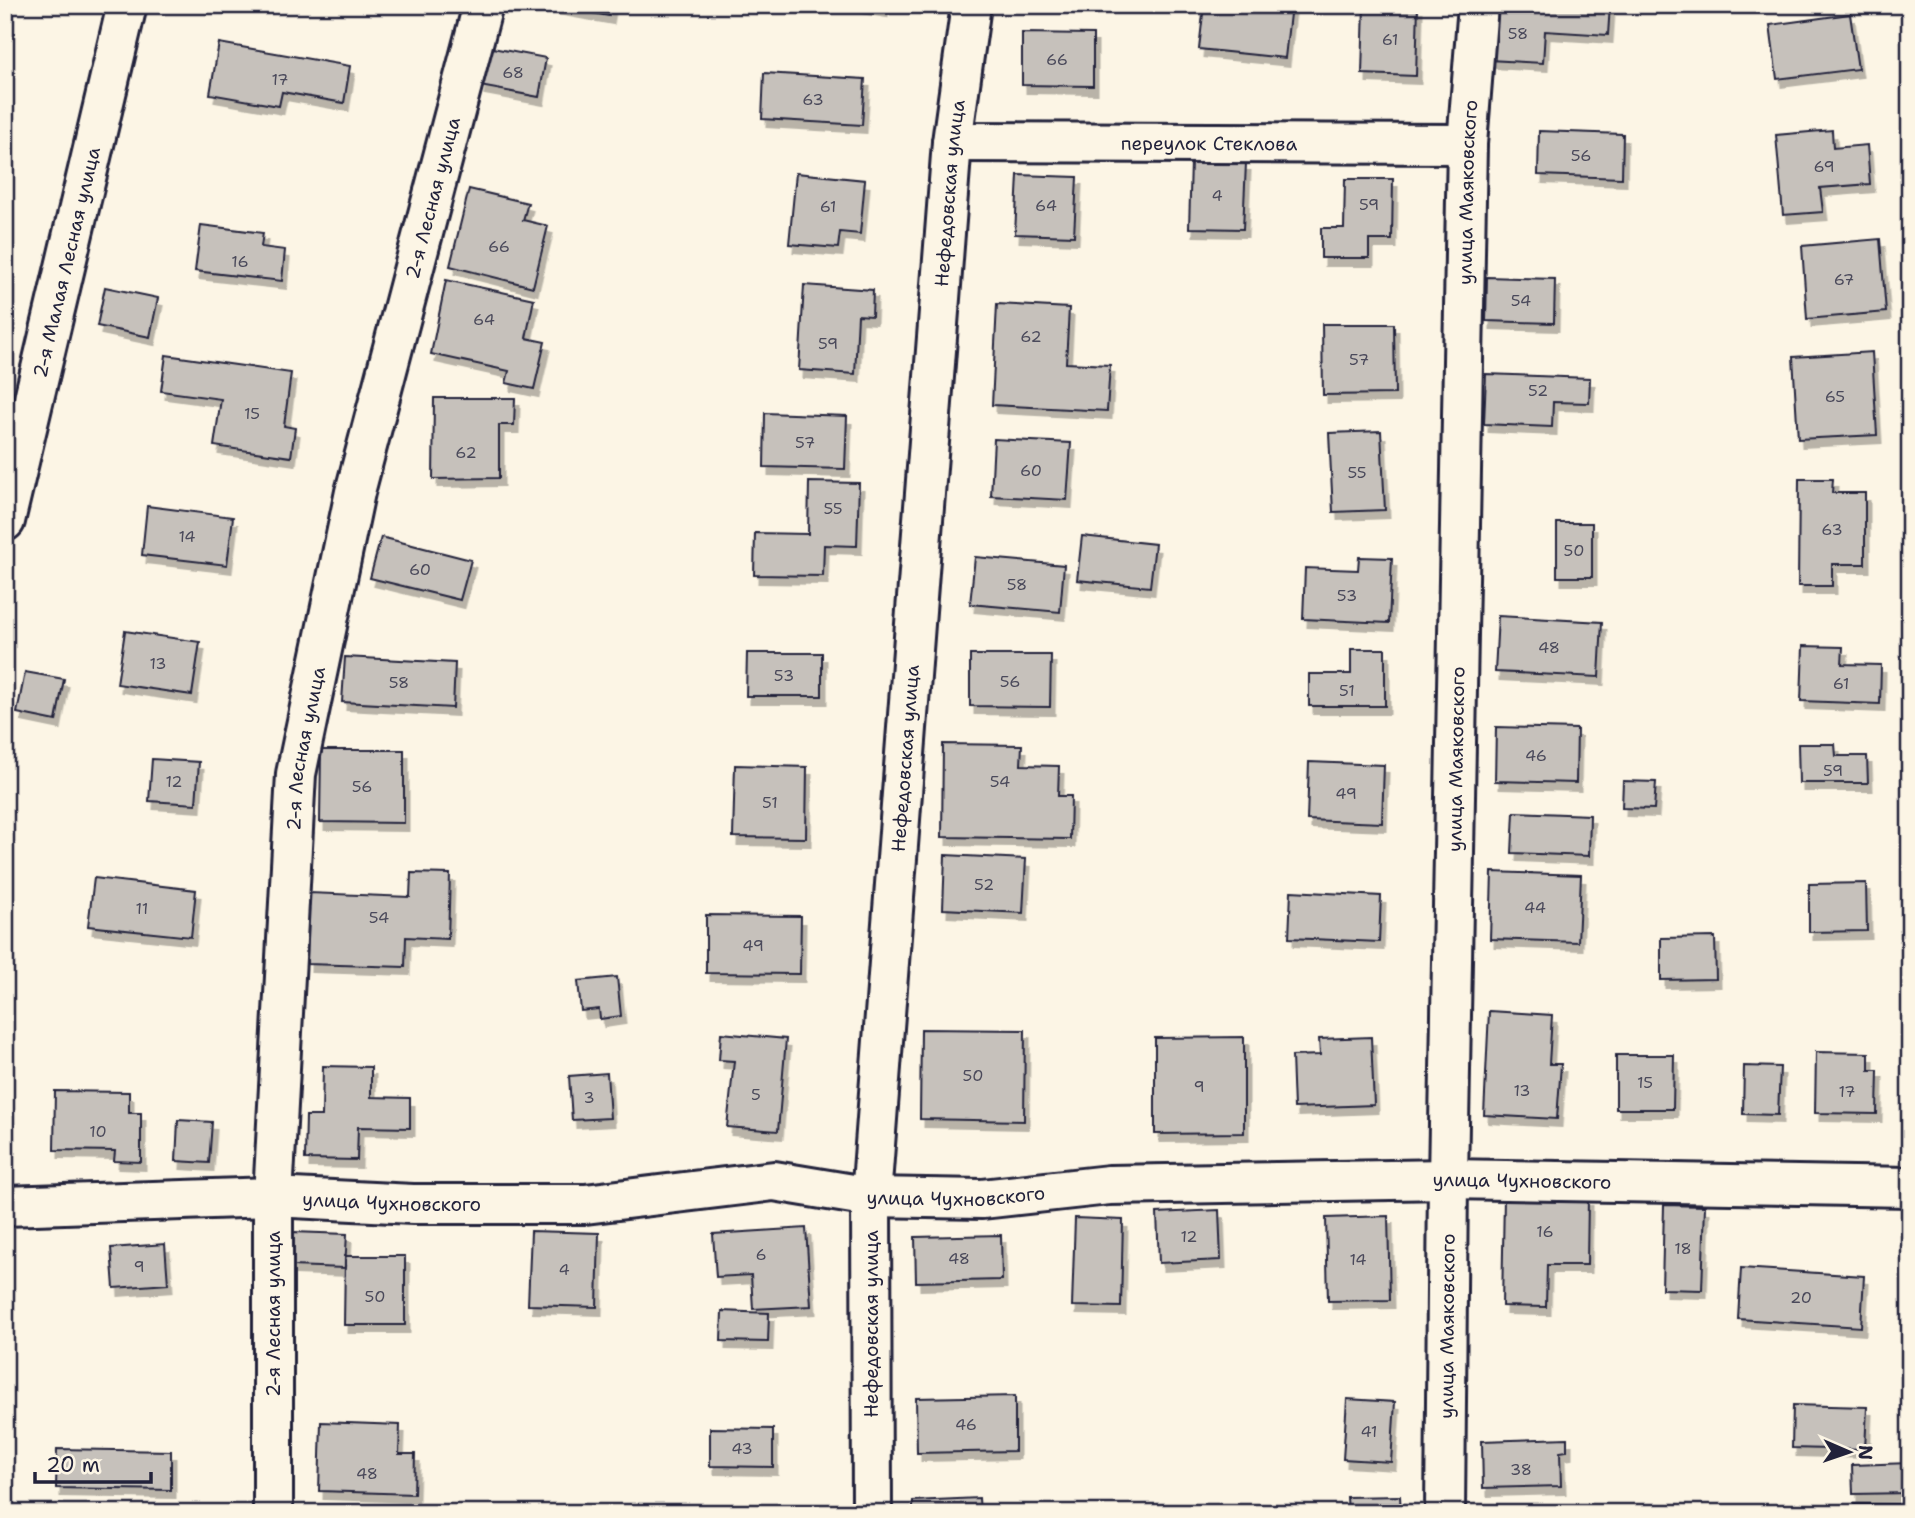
<svg xmlns="http://www.w3.org/2000/svg" width="1915" height="1518" font-family="'Shantell Sans',sans-serif">
<style>
.building{fill:#c6c1bb;stroke:#22223b;stroke-width:2;filter:url(#shadow)}
.lines{fill:none;stroke-linecap:round;stroke-linejoin:round}
.minor-casing{stroke:#22223b;stroke-width:44}
.minor{stroke:#fcf5e5;stroke-width:38}
.labels{text-anchor:middle;dominant-baseline:central;stroke-width:5;stroke-linejoin:round;paint-order:stroke}
.number-label{font-size:16px;fill:#4b4a5b}
.street-label{font-size:19px;fill:#22223b;stroke:#fcf5e5}
</style>
<defs>
<filter id="shadow"><feDropShadow dx="4.5" dy="8" stdDeviation="0" flood-color="#0004"/></filter>
</defs>
<rect width="100%" height="100%" fill="#fcf5e5"/>
<filter id="ink" filterUnits="userSpaceOnUse"><feTurbulence type="fractalNoise" baseFrequency=".0143" numOctaves="2"/><feDisplacementMap in="SourceGraphic" scale="14" xChannelSelector="R" yChannelSelector="G"/><feConvolveMatrix kernelMatrix="1 2 1 2 8 2 1 2 1" color-interpolation-filters="sRGB"/></filter>
<g filter="url(#ink)">
<path class="building" d="M548 5H611L609 16Z
M856 5H883V9Z
M1204 5H1291L1285 58 1199 49Z
M1364 5H1418L1416 76 1362 74Z
M1493 5H1610L1608 35 1545 31 1543 63 1489 60Z
M1850 14 1858 69 1777 79 1770 25Z
M1022 33 1093 34V86L1022 85Z
M219 43 350 66 344 103 282 92 279 106 210 94Z
M487 47 546 58 539 97 480 86Z
M764 73 865 79 862 125 762 119Z
M1832 130 1833 148 1867 145 1870 184 1820 188 1823 212 1783 215 1776 135Z
M1539 131 1623 134 1622 178 1538 175Z
M1191 162 1246 163 1243 229 1189 228Z
M796 173 865 180 860 234 840 232 838 248 789 244Z
M1018 175 1077 177 1074 236 1015 234Z
M1345 179H1393L1392 240H1369V258H1321V228H1344Z
M469 189 528 203 523 220 548 226 533 287 450 266Z
M201 225 263 233 261 247 285 250 282 281 195 271Z
M1880 239 1886 312 1807 319 1802 246Z
M1487 277 1555 279 1554 323 1486 321Z
M446 280 534 299 526 338 545 342 534 389 506 383 509 371 431 354Z
M804 285 873 290 872 316 858 315 855 374 799 370Z
M105 287 158 298 150 337 97 326Z
M997 304 1069 308 1066 363 1110 365 1107 411 992 405Z
M1322 324H1394L1395 394 1323 395Z
M1872 352 1877 435 1798 439 1793 357Z
M166 355 291 373 284 426 295 428 291 457 214 446 221 399 161 391Z
M1486 374 1590 378 1589 403 1553 402 1552 427 1484 424Z
M434 398H515L514 425H499V478L433 479Z
M765 413 847 416 845 469 764 467Z
M1381 431 1385 510 1333 512 1329 433Z
M994 439 1071 443 1067 500 991 496Z
M1799 479H1833L1832 493H1865V564H1832V586H1798Z
M809 482 859 483 857 546 824 545 823 576 754 575 755 533 808 534Z
M147 506 233 517 227 565 142 555Z
M1557 523H1592V577H1557Z
M1082 536 1155 544 1150 587 1077 580Z
M381 537 471 560 460 600 370 578Z
M975 557 1064 565 1060 612 970 604Z
M1359 557 1392 558 1389 623 1303 619 1305 568 1358 570Z
M1498 616 1602 622 1599 677 1495 672Z
M125 631 200 642 192 695 117 684Z
M1803 646 1843 647 1842 664 1881 665 1880 704 1801 701Z
M1351 649H1385V706H1309V674H1351Z
M747 653H822V696H746Z
M970 655H1051L1050 707 970 706Z
M345 657 455 663 453 708 342 702Z
M25 672 64 679 56 721 17 713Z
M1496 727 1577 729 1576 783 1495 781Z
M943 744 1022 745 1021 765 1059 766 1058 796H1071L1070 839 942 837Z
M1798 744H1835L1836 756H1867L1868 783H1799Z
M321 750H404V823L320 822Z
M152 759 199 762 196 804 149 801Z
M1309 762 1384 765 1382 823 1307 820Z
M735 765 807 767 806 838 733 837Z
M1623 781 1656 782 1654 809 1622 808Z
M1514 812 1590 815 1589 856 1512 853Z
M945 855 1026 859 1023 913 943 909Z
M1492 872 1581 875 1578 942 1490 939Z
M411 873 450 874 448 939 406 937 405 967 307 964 309 893 410 897Z
M94 878 196 890 191 937 88 926Z
M1866 883 1867 931 1809 932V884Z
M1291 891 1381 896 1379 942 1289 938Z
M706 915 801 916 800 974 706 973Z
M1715 937 1716 979 1661 980V938Z
M617 977 621 1016 600 1019 599 1009 581 1011 578 981Z
M1489 1011 1552 1015 1549 1064H1561L1557 1119 1484 1115Z
M921 1029 1025 1030 1024 1121 920 1119Z
M721 1033 786 1039 778 1131 727 1127 734 1061 719 1060Z
M1244 1037V1133L1155 1134V1038Z
M1371 1037 1374 1105 1294 1108 1292 1056 1320 1055 1319 1039Z
M1816 1052 1869 1053V1070H1878L1877 1114 1815 1113Z
M1616 1055H1674L1673 1109H1616Z
M323 1066 371 1067V1097L410 1098V1128L358 1127 357 1160 305 1159 306 1116H322Z
M1744 1066 1780 1067 1778 1115 1743 1114Z
M607 1073 610 1118 572 1120 569 1076Z
M55 1091 129 1092V1113H141V1162L114 1161 115 1151 54 1150Z
M178 1120 212 1122 209 1163 176 1161Z
M1504 1197 1588 1198 1587 1265H1547L1546 1307 1502 1306Z
M1664 1205 1705 1206 1702 1290 1662 1289Z
M1219 1210 1221 1260 1159 1263 1157 1213Z
M1388 1216 1390 1300 1328 1301 1326 1218Z
M1075 1218 1123 1220 1121 1307 1072 1306Z
M806 1228 811 1306 753 1309 751 1275 716 1277 713 1234Z
M531 1231 599 1233 597 1307 528 1305Z
M293 1232 347 1234 345 1268 291 1266Z
M1001 1235 1002 1280 916 1282 915 1237Z
M165 1244 168 1284 114 1288 111 1248Z
M345 1256H405V1325H344Z
M1741 1268 1864 1276 1861 1327 1738 1319Z
M722 1311 769 1313 768 1342 721 1341Z
M1015 1396V1451L917 1453 916 1398Z
M1347 1399 1395 1402 1391 1462 1343 1459Z
M1793 1405 1867 1407 1865 1450 1792 1448Z
M321 1422 400 1425 399 1454H415L414 1494 319 1491Z
M710 1428 773 1429V1467L710 1466Z
M1567 1438V1451L1560 1452 1561 1486 1483 1488 1482 1441Z
M57 1449 171 1451V1490L56 1488Z
M1910 1463V1493L1853 1494 1852 1465Z
M1400 1496 1401 1513H1348L1347 1497Z
M979 1498 980 1513H913V1501Z
M1855 1504H1910V1513H1856Z
M361 1507H393V1513H361Z"/>
<g class="lines">
<defs>
<g id="minor">
<path id="s1" d="M952 142 1467 144"/>
<path id="s2" d="M5 521 127 5"/>
<path id="s3" d="M5 1206 273 1197 413 1204H585L774 1181 871 1197 982 1199 1109 1185 1448 1179 1910 1187"/>
<path id="s4" d="M273 1513V1197L296 774 355 492 483 5"/>
<path id="s5" d="M872 1513 871 1197 952 142 971 5"/>
<path id="s6" d="M1445 1513 1448 1179 1467 144 1478 5"/>
</g>
</defs>
<use href="#minor" class="minor-casing"/>
<use href="#minor" class="minor"/>
</g>
</g>
<g class="labels">
<g class="number-label">
<text x="1518" y="33">58</text>
<text x="1390" y="39">61</text>
<text x="1057" y="59">66</text>
<text x="513" y="72">68</text>
<text x="280" y="79">17</text>
<text x="813" y="99">63</text>
<text x="1581" y="155">56</text>
<text x="1824" y="166">69</text>
<text x="1217" y="195">4</text>
<text x="1369" y="204">59</text>
<text x="1046" y="205">64</text>
<text x="828" y="206">61</text>
<text x="499" y="246">66</text>
<text x="240" y="261">16</text>
<text x="1844" y="279">67</text>
<text x="1521" y="300">54</text>
<text x="484" y="319">64</text>
<text x="1031" y="336">62</text>
<text x="828" y="343">59</text>
<text x="1359" y="359">57</text>
<text x="1538" y="390">52</text>
<text x="1835" y="396">65</text>
<text x="252" y="413">15</text>
<text x="805" y="442">57</text>
<text x="466" y="452">62</text>
<text x="1031" y="470">60</text>
<text x="1357" y="472">55</text>
<text x="833" y="508">55</text>
<text x="1832" y="529">63</text>
<text x="187" y="536">14</text>
<text x="1574" y="550">50</text>
<text x="420" y="569">60</text>
<text x="1017" y="584">58</text>
<text x="1347" y="595">53</text>
<text x="1549" y="647">48</text>
<text x="158" y="663">13</text>
<text x="784" y="675">53</text>
<text x="1010" y="681">56</text>
<text x="399" y="682">58</text>
<text x="1841" y="683">61</text>
<text x="1347" y="690">51</text>
<text x="1536" y="755">46</text>
<text x="1833" y="770">59</text>
<text x="174" y="781">12</text>
<text x="1000" y="781">54</text>
<text x="362" y="786">56</text>
<text x="1346" y="793">49</text>
<text x="770" y="802">51</text>
<text x="984" y="884">52</text>
<text x="1535" y="907">44</text>
<text x="142" y="908">11</text>
<text x="379" y="917">54</text>
<text x="753" y="945">49</text>
<text x="973" y="1075">50</text>
<text x="1645" y="1082">15</text>
<text x="1199" y="1086">9</text>
<text x="1522" y="1090">13</text>
<text x="1847" y="1091">17</text>
<text x="756" y="1094">5</text>
<text x="589" y="1097">3</text>
<text x="98" y="1131">10</text>
<text x="1545" y="1231">16</text>
<text x="1189" y="1236">12</text>
<text x="1683" y="1248">18</text>
<text x="761" y="1254">6</text>
<text x="959" y="1258">48</text>
<text x="1358" y="1259">14</text>
<text x="139" y="1266">9</text>
<text x="564" y="1269">4</text>
<text x="375" y="1296">50</text>
<text x="1801" y="1297">20</text>
<text x="966" y="1424">46</text>
<text x="1369" y="1431">41</text>
<text x="742" y="1448">43</text>
<text x="1521" y="1469">38</text>
<text x="367" y="1473">48</text>
</g>
<g class="street-label">
<text stroke="none"><textPath href="#s1" startOffset="257">переулок Стеклова</textPath></text>
<text stroke="none"><textPath href="#s6" startOffset="1321">улица Маяковского</textPath></text>
<text stroke="none"><textPath href="#s5" startOffset="1323">Нефедовская улица</textPath></text>
<text stroke="none"><textPath href="#s4" startOffset="1332">2-я Лесная улица</textPath></text>
<text stroke="none"><textPath href="#s2" startOffset="266">2-я Малая Лесная улица</textPath></text>
<text stroke="none"><textPath href="#s4" startOffset="766">2-я Лесная улица</textPath></text>
<text stroke="none"><textPath href="#s5" startOffset="756">Нефедовская улица</textPath></text>
<text stroke="none"><textPath href="#s6" startOffset="754">улица Маяковского</textPath></text>
<text stroke="none"><textPath href="#s3" startOffset="1521">улица Чухновского</textPath></text>
<text stroke="none"><textPath href="#s3" startOffset="954">улица Чухновского</textPath></text>
<text stroke="none"><textPath href="#s3" startOffset="387">улица Чухновского</textPath></text>
<text transform="translate(273 1314) rotate(-90)">2-я Лесная улица</text>
<text transform="translate(871 1324) rotate(-90)">Нефедовская улица</text>
<text stroke="none"><textPath href="#s6" startOffset="187">улица Маяковского</textPath></text>
</g>
</g>
<rect width="1915" height="1518" fill="none" stroke="#fcf5e5" stroke-width="28"/>
<rect x="14" y="14" width="1887" height="1490" fill="none" stroke="#22223b" stroke-width="2.5" filter="url(#ink)"/>
<g transform="translate(1849 1452) rotate(92)" stroke="#fcf5e5" stroke-width="5" paint-order="stroke">
<path d="M0-5L12 26L0 18L-12 26Z" fill="#22223b"/>
<text y="-10" font-size="19" font-weight="bold" text-anchor="middle" fill="#22223b">N</text>
</g>
<path d="M35 1472v10h116v-10" fill="none" stroke="#22223b" stroke-width="3.5"/>
<text x="46" y="1472" font-size="21" fill="#22223b" stroke="#fcf5e5" stroke-width="5" paint-order="stroke">20 m</text>
</svg>
